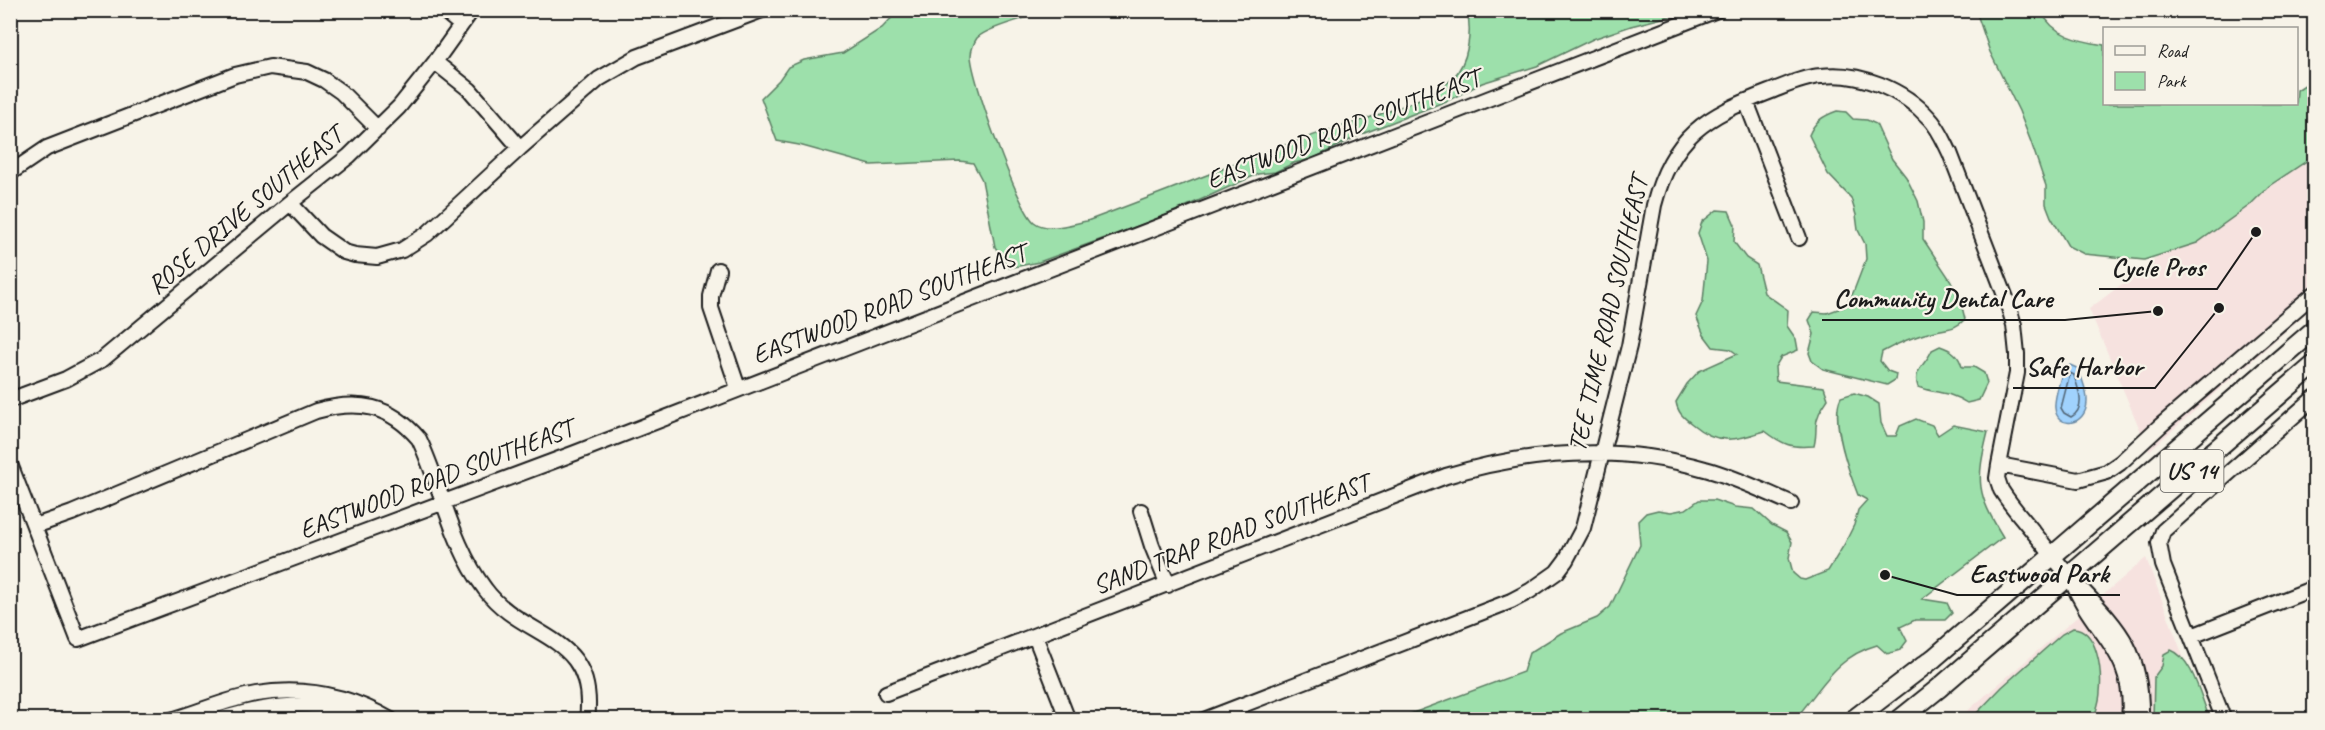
<svg xmlns="http://www.w3.org/2000/svg" width="2325" height="730" font-family="Caveat,sans-serif">
<style>
.built{fill:#f6e2df}
.green{fill:#9de0ab;stroke:#5c7e64;stroke-width:1.5}
.water{fill:#a0d2fd;stroke:#6b89a3;stroke-width:1.5}
.lines{fill:none;stroke-linecap:round;stroke-linejoin:round}
.shore{stroke:#516576;stroke-width:1.5}
.stream{stroke:#6b89a3;stroke-width:3}
.minor-casing{stroke:#1c1c1c;stroke-width:18}
.major-casing{stroke:#1c1c1c;stroke-width:22}
.minor{stroke:#f7f3e8;stroke-width:14}
.major{stroke:#f7f3e8;stroke-width:18}
.labels{text-anchor:middle;dominant-baseline:central;stroke-width:4.5;stroke-linejoin:round;paint-order:stroke}
.shield{fill:#f7f3e8;stroke:#5e5c59;stroke-width:1.5}
.shield-label{font-size:24px;font-weight:bold;fill:#1c1c1c}
.street-label{font-size:26px;fill:#1c1c1c;stroke:#f7f3e8}
.leader{fill:none;stroke:#1c1c1c;stroke-width:2}
.callout-dot{fill:#1c1c1c;stroke:#f7f3e8;stroke-width:2}
.callout-label{font-size:27px;text-anchor:middle;font-weight:bold;fill:#1c1c1c;stroke:#f7f3e8;stroke-width:4.5;stroke-linejoin:round;paint-order:stroke}
</style>
<rect width="100%" height="100%" fill="#f7f3e8"/>
<filter id="ink" filterUnits="userSpaceOnUse"><feTurbulence type="fractalNoise" baseFrequency=".0167" numOctaves="2"/><feDisplacementMap in="SourceGraphic" scale="12" xChannelSelector="R" yChannelSelector="G"/><feConvolveMatrix kernelMatrix="1 2 1 2 8 2 1 2 1" color-interpolation-filters="sRGB"/></filter>
<g filter="url(#ink)">
<path class="built" d="M2314 139V306L2149 451 2089 309Z
M2146 558 2207 719 1972 720 1966 712Z"/>
<path class="green" d="M898 11H1050C1035 15 986 28 977 38 974 42 971 51 971 55 971 78 1018 209 1034 222 1048 233 1071 224 1087 221 1157 195 1226 167 1296 141 1335 127 1424 106 1452 79 1469 62 1472 32 1467 11H1690L1631 26 1593 39 1537 66 1482 83 1449 100 1362 134 1312 159 1294 163 1275 172 1258 174 1160 218 1039 262 1009 268 995 247 982 180 973 163 960 161 871 165 799 145 777 141 761 98 779 80 788 67 804 60 843 53 882 28Z
M1976 11H2041C2053 36 2079 41 2104 45V104H2296L2297 90 2314 79V156L2269 186 2250 205 2197 243 2144 260 2084 254 2068 246 2051 217 2046 204V186L2031 142 2019 111 1990 52Z
M1837 111 1846 112 1853 119 1867 120 1876 124 1892 159 1906 177 1918 201 1923 222V239L1951 281 1961 303 1965 319C1956 329 1949 328 1936 331 1918 335 1898 343 1882 352L1880 361 1888 371 1896 374 1895 380 1887 385 1823 369 1812 361 1809 353 1814 334 1809 320 1814 312 1827 313 1844 307 1853 293 1866 259 1865 244 1858 230 1856 215 1851 198 1828 174 1809 135C1815 121 1823 116 1837 111Z
M1717 210 1729 211 1735 225 1734 242 1746 258 1757 265 1764 293 1788 310 1787 326 1796 339 1798 350 1781 357 1775 367 1776 381 1824 387 1828 399C1822 408 1816 416 1816 427 1816 434 1816 438 1814 446 1791 448 1783 445 1765 431 1735 440 1718 446 1692 424 1683 417 1678 413 1676 402L1687 384 1699 371 1737 354 1730 349 1713 347 1704 335 1696 316 1703 301 1707 261 1698 233 1702 222Z
M1940 346C1952 350 1959 355 1962 367H1974L1984 373 1987 383 1979 400 1967 403C1949 391 1937 394 1918 387 1912 370 1926 365 1932 350Z
M1854 393 1868 397 1879 404 1881 423 1887 436H1896L1900 426 1916 419 1932 425 1938 435 1953 425 1988 432C1976 481 1976 493 2003 537L1922 599 1947 603 1952 613 1945 620H1915L1900 627 1907 641 1900 650 1887 654 1877 645C1835 657 1822 688 1795 719H1397L1523 672 1529 653 1561 633 1597 618 1610 607 1640 545 1638 521 1646 513 1658 510 1671 512 1686 509 1699 500H1714L1735 507 1754 509 1772 525 1786 532 1792 542 1789 558 1793 573 1800 579 1805 580 1828 571 1844 545 1854 525 1858 510 1867 500 1858 495C1849 472 1830 419 1841 397Z
M2073 628C2098 629 2102 672 2100 692 2100 701 2096 710 2094 719H1971L2002 687 2062 634Z
M2171 650C2193 658 2201 699 2210 719H2153L2154 677 2162 666 2164 654Z"/>
<path class="water" d="M2070 365 2079 369C2081 379 2088 392 2087 402 2086 426 2057 430 2055 408 2054 397 2060 381 2063 370Z"/>
<g class="lines">
<path class="shore" d="M2070 373 2074 375C2078 389 2087 408 2071 417L2064 413 2061 408Z"/>
<path class="stream" d="M2038 720 2041 714"/>
<defs>
<path id="minor" d="M443 10 461 25
M435 62 470 90 520 148
M1746 101 1799 238
M10 173 47 148 235 75 270 67 307 72 324 80 341 92 378 129
M290 203 321 236 344 252 355 255 377 257 402 250 427 234 520 148 599 79 637 57 762 10
M718 270 711 296V308L738 388
M10 400 66 379 103 359 290 203 349 156 399 107 435 62 472 10
M10 464 78 639 575 453 1717 10
M1999 465 2078 480 2107 472 2120 463 2160 426 2314 294
M1141 511 1152 546 1168 585
M35 526 72 513 316 411C358 399 390 405 419 439 442 488 452 546 485 589 523 641 598 632 587 720
M2072 581C2094 637 2136 650 2129 720
M1035 636 1068 720
M2192 636 2314 588
M886 693 1446 476C1530 451 1620 444 1705 469 1735 477 1763 491 1791 503
M171 720C200 712 227 699 256 694 304 686 350 696 391 720
M218 720C266 705 317 697 365 720
M1204 720 1511 601 1530 591 1557 572 1566 560 1583 528 1629 346 1654 205C1672 136 1706 116 1769 92 1785 86 1803 77 1821 76 1859 71 1904 90 1929 118 1939 128 1944 141 1950 153L2006 298 2014 325 2017 354V373L1999 465 1997 478 2001 490C2011 506 2024 520 2035 534 2047 548 2058 564 2070 577 2116 626 2143 647 2141 720
M2224 720 2163 565 2159 543 2163 531 2314 398"/>
<path id="major" d="M1853 720 1934 658 2314 330
M1899 720 1939 688 2314 365"/>
</defs>
<use href="#minor" class="minor-casing"/>
<use href="#major" class="major-casing"/>
<use href="#minor" class="minor"/>
<use href="#major" class="major"/>
</g>
</g>
<g class="labels">
<rect class="shield" x="2160.5" y="450" width="63" height="42" rx="4.5"/>
<g class="shield-label">
<text x="2192" y="471">US 14</text>
</g>
<g class="street-label">
<text transform="translate(1343 129) rotate(-21)">EASTWOOD ROAD SOUTHEAST</text>
<text transform="translate(245 210) rotate(-40)">ROSE DRIVE SOUTHEAST</text>
<text transform="translate(889 304) rotate(-21)">EASTWOOD ROAD SOUTHEAST</text>
<text transform="translate(1608 314) rotate(-77)">TEE TIME ROAD SOUTHEAST</text>
<text transform="translate(436 479) rotate(-21)">EASTWOOD ROAD SOUTHEAST</text>
<text transform="translate(1231 534) rotate(-21)">SAND TRAP ROAD SOUTHEAST</text>
</g>
</g>
<path class="leader" d="M2256 232L2217 289H2099M2158 311L2065 320H1822M2219 308L2155 388H2013M1885 575L1957 595H2120"/>
<g class="callout-dot">
<circle cx="2256" cy="232" r="6"/>
<circle cx="2158" cy="311" r="6"/>
<circle cx="2219" cy="308" r="6"/>
<circle cx="1885" cy="575" r="6"/>
</g>
<g class="callout-label">
<text x="2158" y="276">Cycle Pros</text>
<text x="1943" y="307">Community Dental Care</text>
<text x="2084" y="375">Safe Harbor</text>
<text x="2039" y="582">Eastwood Park</text>
</g>
<rect width="2325" height="730" fill="none" stroke="#f7f3e8" stroke-width="36"/>
<rect x="18" y="18" width="2289" height="694" fill="none" stroke="#1c1c1c" stroke-width="2" filter="url(#ink)"/>
<rect x="2103" y="27" width="195" height="78" fill="#f7f3e8" stroke="#9f9d96" stroke-width="1.5"/>
<rect x="2115" y="46" width="30" height="9" fill="#f7f3e8" stroke="#9f9d96" stroke-width="1.5"/>
<text x="2157" y="57" font-size="18" fill="#1c1c1c">Road</text>
<rect x="2115" y="72" width="30" height="18" fill="#9de0ab" stroke="#9f9d96" stroke-width="1.5"/>
<text x="2157" y="87" font-size="18" fill="#1c1c1c">Park</text>
</svg>
